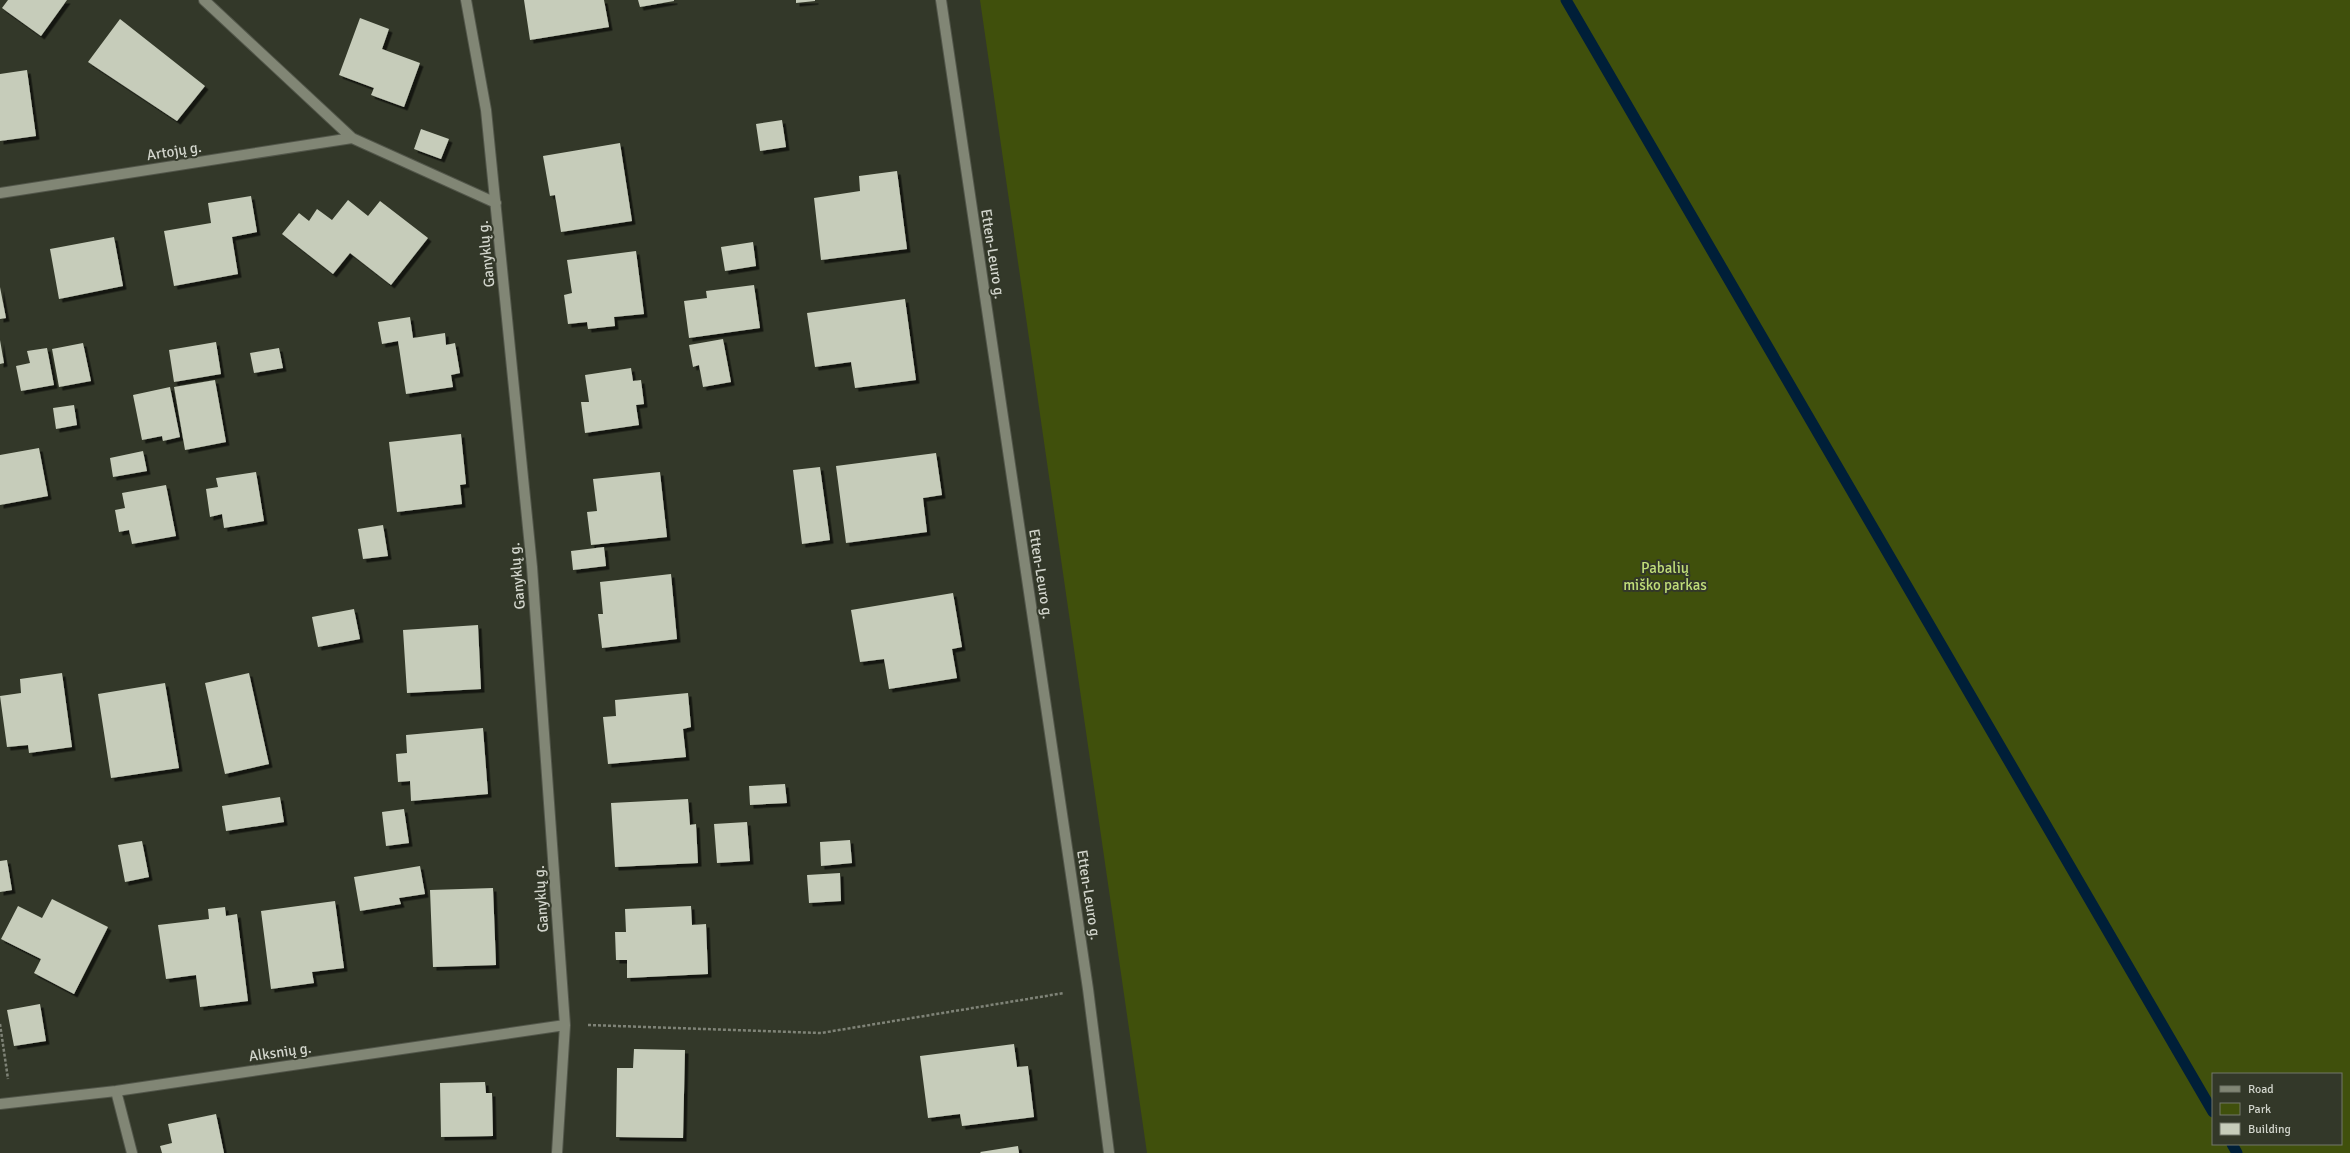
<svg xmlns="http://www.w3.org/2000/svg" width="2350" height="1153" font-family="Signika,sans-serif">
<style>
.green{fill:#40500c;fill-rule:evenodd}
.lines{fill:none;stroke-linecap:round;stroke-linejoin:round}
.stream{stroke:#001f38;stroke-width:11}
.building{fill:#c6ccba;filter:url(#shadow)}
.minor-casing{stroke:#52564a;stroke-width:12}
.path{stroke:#7f8377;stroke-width:2.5;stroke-dasharray:3 2;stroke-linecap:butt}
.minor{stroke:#818675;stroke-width:10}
.labels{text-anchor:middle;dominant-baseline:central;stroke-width:4;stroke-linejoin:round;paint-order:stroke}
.street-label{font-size:15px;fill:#d2d5cc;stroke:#333829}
.park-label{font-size:15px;fill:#c0dd79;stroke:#333829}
</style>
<defs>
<filter id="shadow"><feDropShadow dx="3.5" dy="3.5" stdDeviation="0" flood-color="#0009"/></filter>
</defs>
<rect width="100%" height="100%" fill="#333829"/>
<path class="green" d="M980 0H2350V1153H1147ZM2213 1074H2341V1144H2213Z"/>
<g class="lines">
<path class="stream" d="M1566 0 2213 1112
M2232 1144 2237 1153"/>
</g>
<path class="building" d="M8 0H67L41 36 2 8Z
M524 0H604L609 27 530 40Z
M638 0H674V1L640 7Z
M796 0H815V1L796 3Z
M360 18 389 29 382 49 420 63 404 107 371 95 374 88 339 75Z
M120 19 205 86 177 121 88 62Z
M27 70 36 136 0 141V74Z
M782 120 786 147 760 151 756 124Z
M421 129 449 139 441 159 414 149Z
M620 143 632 221 561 232 555 195 550 196 543 156Z
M897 171 907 249 821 260 814 198 860 191 859 176Z
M251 196 257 232 232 237 238 274 174 286 164 231 211 223 208 203Z
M348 200 368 216 380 201 428 238 391 285 350 253 333 274 282 234 299 213 309 221 317 209 332 220Z
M114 237 123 286 59 299 50 249Z
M753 242 756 266 725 271 721 247Z
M636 251 644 314 614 317 615 326 588 329 587 322 568 324 564 295 572 293 567 260Z
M754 285 760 328 689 338 684 301 707 298 706 291Z
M0 287 6 318 0 319Z
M905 299 916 380 855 388 851 362 815 367 807 313Z
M410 317 413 338 445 333 446 345 455 343 460 373 451 375 453 387 406 394 398 341 382 344 378 322Z
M723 339 731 382 703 387 699 365 693 367 689 345Z
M0 340 4 363 0 364Z
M216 342 221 374 174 382 169 350Z
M83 343 91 381 59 387 52 349Z
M47 348 54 385 21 391 16 366 30 363 27 351Z
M279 348 283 368 254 373 250 353Z
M631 368 633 381 641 380 644 404 636 405 639 425 585 433 581 402H589L585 375Z
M215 380 226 442 185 450 174 387Z
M170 387 180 437 163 441 162 436 142 440 133 395Z
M74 405 77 425 56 429 53 408Z
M461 434 466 484 460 485 462 504 397 512 389 442Z
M39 448 48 496 0 505V455Z
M143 451 147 471 113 477 110 458Z
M936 453 942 495 923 498 927 532 846 543 836 466Z
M820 467 830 540 802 544 793 470Z
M256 472 264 521 224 528 222 514 210 517 206 489 218 487 216 478Z
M660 472 667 537 591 545 587 512 597 511 593 479Z
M166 485 176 536 132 544 129 530 119 532 115 510 125 508 122 493Z
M383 525 388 556 363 559 358 529Z
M604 547 606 566 573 570 571 551Z
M671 574 677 639 602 648 598 614H603L600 582Z
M953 593 962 647 952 649 957 678 889 689 884 659 860 662 851 610Z
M354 609 360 639 318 647 312 617Z
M478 625 481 689 407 693 403 630Z
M62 673 72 747 29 753 28 745 7 747 0 696 21 693 20 679Z
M249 673 269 764 225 774 205 683Z
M165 683 179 768 111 778 98 694Z
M688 693 691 727 683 729 686 757 608 764 603 717 616 716 615 700Z
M483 728 488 794 411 801 410 781 398 782 396 754 407 753 406 735Z
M785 784 787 803 750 805 749 786Z
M280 797 284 822 226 831 222 806Z
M688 799 690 825 696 824 698 863 615 867 611 803Z
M404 809 409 843 386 846 382 812Z
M747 822 750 861 717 863 714 824Z
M850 840 852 863 821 866 820 842Z
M142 841 149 877 125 882 118 845Z
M7 860 12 890 0 892V861Z
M420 866 425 894 399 898 401 904 360 911 354 877Z
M840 873 841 901 809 903 807 875Z
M493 888 496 965 433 967 430 890Z
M52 899 108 927 74 994 34 973 41 959 1 939 18 906 42 918Z
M335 901 344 968 312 972 314 983 271 989 261 911Z
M691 906 692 925 706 924 708 974 627 978V960H616L615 932H626L625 909Z
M225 907 226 916 237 914 248 1001 200 1007 196 975 166 979 158 925 209 919 208 909Z
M40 1004 46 1041 14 1046 7 1010Z
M1014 1044 1017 1067 1028 1066 1034 1117 962 1126 960 1114 928 1118 920 1056Z
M634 1049 685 1050 683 1138 616 1137 617 1068H633Z
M485 1082 486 1093H492L493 1136 441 1137 440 1083Z
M216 1114 224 1153H162L160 1146 172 1143 168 1124Z
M1018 1146 1019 1153H981L980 1152Z"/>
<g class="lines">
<defs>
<path id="minor" d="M204 0 352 138
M466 0 486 110 532 567 565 1025 557 1153
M941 0 1088 989 1109 1153
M0 193 352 138 496 203
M116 1091 132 1153
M0 1104 116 1091 565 1025"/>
</defs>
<use href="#minor" class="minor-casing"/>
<path class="path" d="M0 1024 8 1079
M588 1025 821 1033 1064 993"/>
<use href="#minor" class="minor"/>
</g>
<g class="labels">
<g class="street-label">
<text transform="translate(174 151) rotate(-9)">Artojų g.</text>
<text transform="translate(486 254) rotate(-96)">Ganyklų g.</text>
<text transform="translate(993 254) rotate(81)">Etten-Leuro g.</text>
<text transform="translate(1041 574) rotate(81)">Etten-Leuro g.</text>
<text transform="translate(517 576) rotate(-95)">Ganyklų g.</text>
<text transform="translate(1089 895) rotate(81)">Etten-Leuro g.</text>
<text transform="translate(541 899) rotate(-94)">Ganyklų g.</text>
<text transform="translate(280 1052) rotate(-8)">Alksnių g.</text>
</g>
<g class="park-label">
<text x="1665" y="568">Pabalių<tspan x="1665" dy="17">miško parkas</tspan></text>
</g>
</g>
<rect x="2212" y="1073" width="130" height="72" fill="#333829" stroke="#73776a"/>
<rect x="2220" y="1086" width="20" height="6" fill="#818675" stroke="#73776a"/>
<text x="2248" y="1093" font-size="12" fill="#d2d5cc">Road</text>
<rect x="2220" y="1103" width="20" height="12" fill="#40500c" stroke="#73776a"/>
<text x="2248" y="1113" font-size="12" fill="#d2d5cc">Park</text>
<rect x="2220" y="1123" width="20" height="12" fill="#c6ccba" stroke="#73776a"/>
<text x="2248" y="1133" font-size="12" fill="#d2d5cc">Building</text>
</svg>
